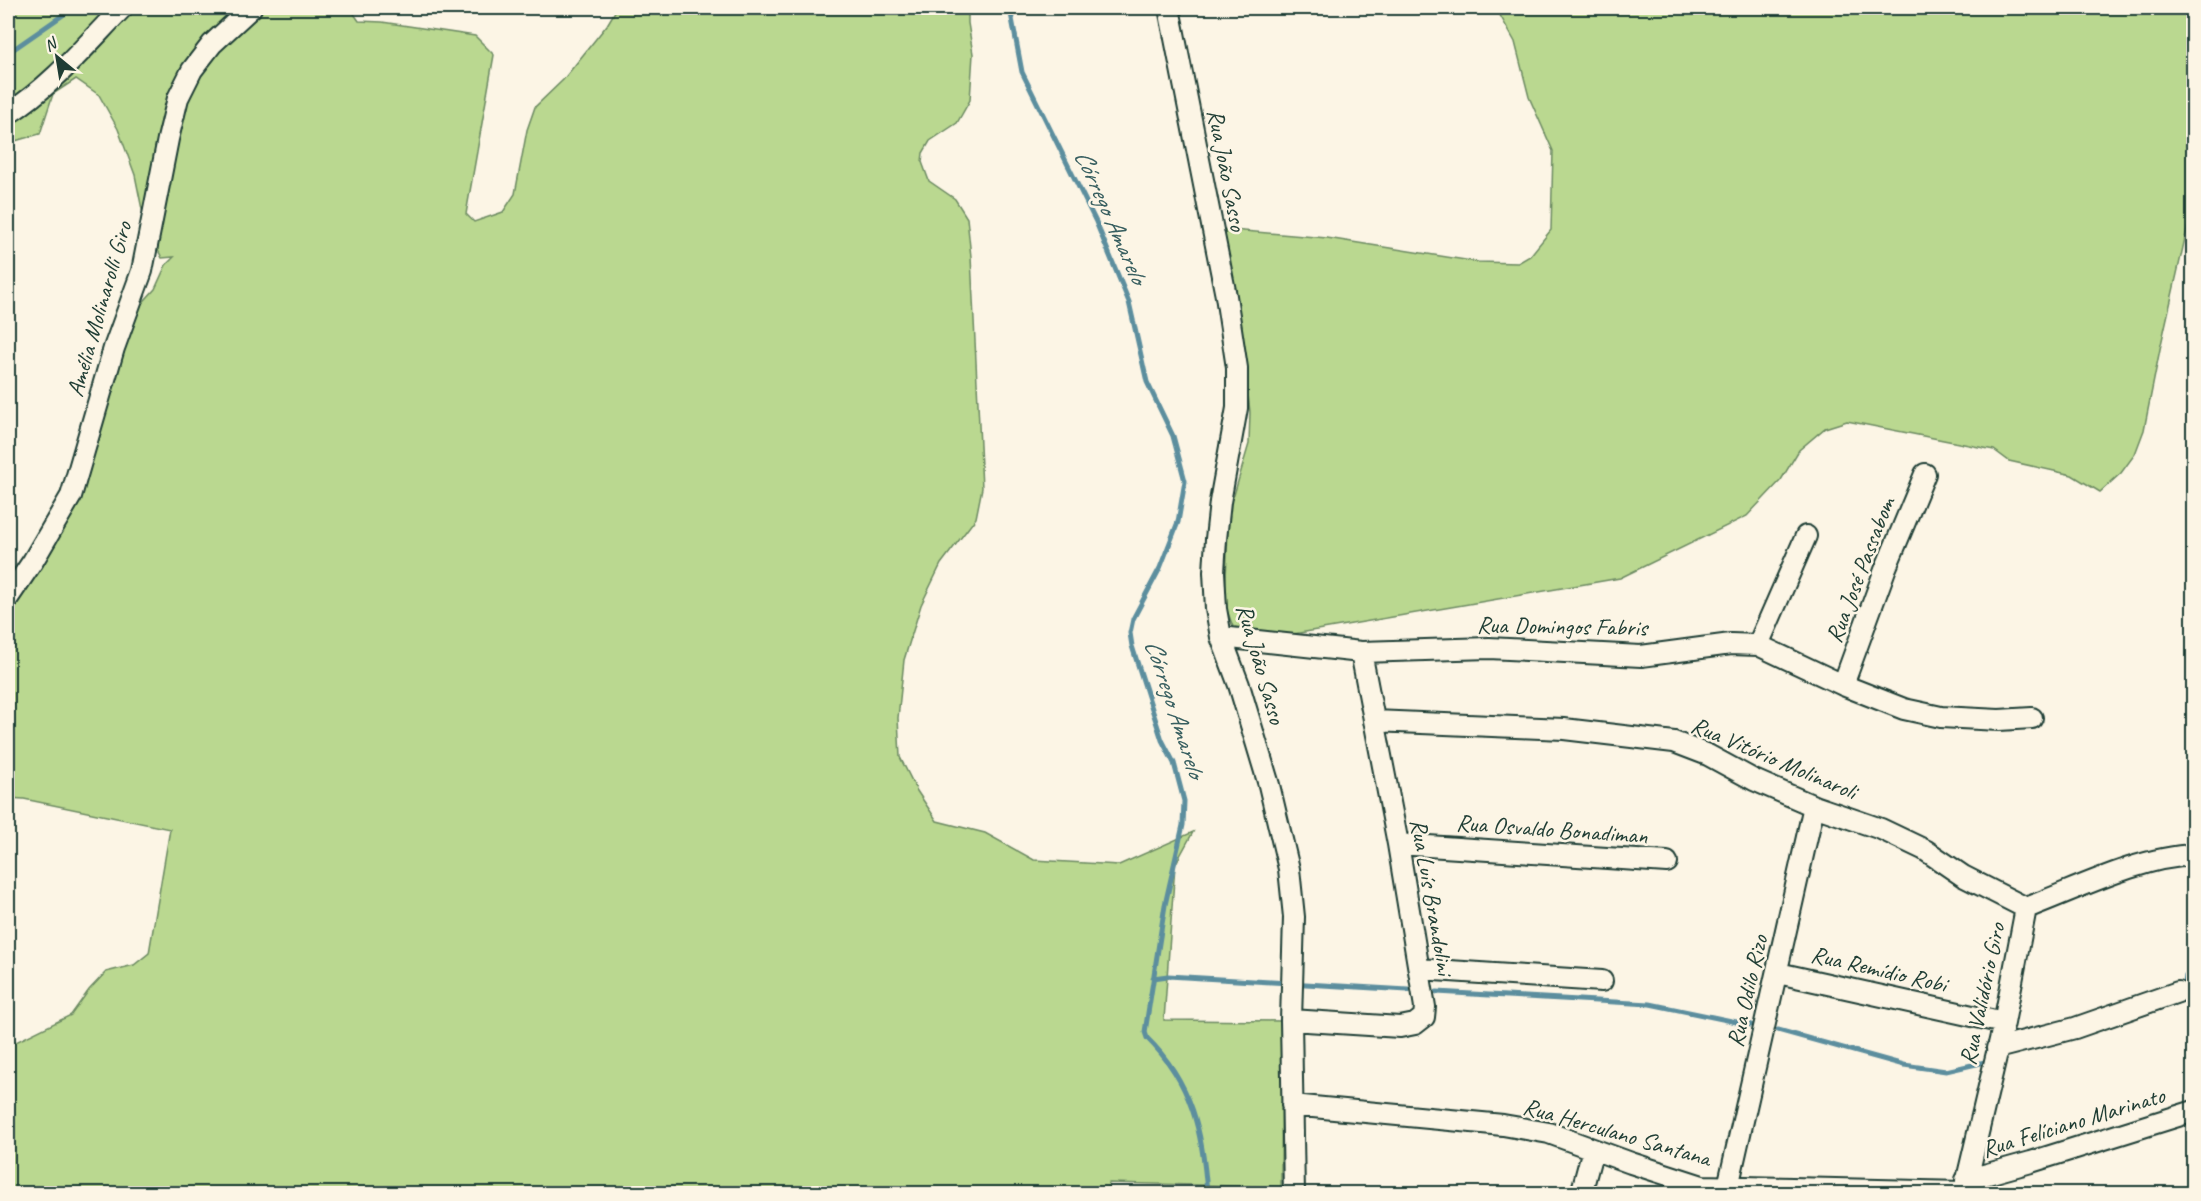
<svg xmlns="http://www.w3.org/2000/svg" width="2201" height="1201" font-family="Caveat,sans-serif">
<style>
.green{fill:#bad890;stroke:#6c8a62;stroke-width:1.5}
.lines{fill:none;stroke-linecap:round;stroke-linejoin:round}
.stream{stroke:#5c8e9e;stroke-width:5}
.street-casing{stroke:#1f3d34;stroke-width:24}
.street{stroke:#fcf5e5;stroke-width:20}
.labels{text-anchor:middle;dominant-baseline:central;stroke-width:5;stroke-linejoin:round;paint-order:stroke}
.street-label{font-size:24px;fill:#1f3d34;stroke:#fcf5e5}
.water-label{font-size:26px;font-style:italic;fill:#385f60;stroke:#fcf5e5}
</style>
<rect width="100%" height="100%" fill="#fcf5e5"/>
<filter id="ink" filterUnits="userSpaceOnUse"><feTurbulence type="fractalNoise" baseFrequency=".0167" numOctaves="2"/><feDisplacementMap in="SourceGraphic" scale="12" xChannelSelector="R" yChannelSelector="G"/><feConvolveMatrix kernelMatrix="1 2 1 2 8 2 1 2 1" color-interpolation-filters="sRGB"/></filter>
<g filter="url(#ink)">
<path class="green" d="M18 8H350L359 21 382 22 475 36 494 55 466 214 474 222 503 212 515 194 527 130 535 107 563 80 607 25 617 8H968V23L973 54 970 100 957 123 930 141 923 153 922 162 929 181 955 199 967 218 971 257 982 488 976 518 941 564 921 605 904 660 898 718 900 757 917 791 937 821 985 833 1034 860 1119 865 1193 832 1175 865 1164 1020 1282 1021 1281 1187 1109 1183 1106 1194 8 1193V1043L12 1044 71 1015 89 990 106 972 134 965 149 953 170 829 24 799 8 798V587L69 506 98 444 107 399 136 310 155 289 166 265 174 257 162 258 145 224 135 175 118 129 99 95 76 79 53 94 40 134 8 143V16Z
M1496 8H2193V203L2160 349 2144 430 2135 454 2121 473 2100 492 2072 475 2009 461 1994 450 1847 421 1825 428 1799 450 1781 480 1747 516 1620 578 1270 638 1235 632 1225 605 1229 504 1234 495 1249 444 1250 412 1240 321 1221 229 1327 238 1478 262 1518 263 1530 256 1551 230 1553 151 1529 97 1515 42Z"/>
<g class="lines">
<path class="stream" d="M1010 8 1022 72 1096 222 1129 302 1147 382 1173 436 1185 481 1178 522 1160 568 1133 619 1130 633 1132 646 1153 712 1162 740 1174 763 1184 801 1183 825 1165 905 1145 1032 1147 1038C1192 1082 1203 1133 1207 1194
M8 53 73 8
M1153 978 1168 976 1408 990
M1437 992 1650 1004 1751 1025
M2143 1014 2183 1000 2186 976 2194 971
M1778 1030 1904 1065 1946 1071 1985 1062"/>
<defs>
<path id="street" d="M1169 8 1226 296 1237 368V408L1220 502 1216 539 1214 572 1216 609 1221 637 1239 685 1269 785 1289 869 1294 917 1291 1020 1294 1194
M8 114C52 86 86 45 122 8
M8 598 33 561 71 496 114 348 142 271 168 139 178 98 192 70 212 44 251 8
M1221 637 1361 652 1489 648 1641 656 1731 644 1758 645 1843 685 1904 709 1941 717 1999 720 2032 718
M1758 645 1806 536
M1843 685 1885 570 1925 474
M1374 721 1564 729 1674 742 1708 755 1754 780 1814 806 1881 829 1925 850 1963 876 2026 908
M1398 844 1667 862
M1419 969 1602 981
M1778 973 2004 1023
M1291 1020 1400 1027 1415 1024 1424 1017 1425 1007 1398 844 1361 652
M1997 1048 2075 1028 2178 992
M1292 1105 1503 1125 1549 1133 1631 1163 1702 1186 1964 1192
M1966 1180 2031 1162 2194 1111
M1728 1187 1814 806
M1964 1192 2004 1023 2026 908C2077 889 2139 857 2194 855
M1581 1194 1593 1149"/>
</defs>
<use href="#street" class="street-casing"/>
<use href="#street" class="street"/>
</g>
</g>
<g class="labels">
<g class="street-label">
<text transform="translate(1227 170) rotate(79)">Rua João Sasso</text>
<text transform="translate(99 309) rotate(-74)">Amélia Molinarolli Giro</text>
<text transform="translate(1860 570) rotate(-69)">Rua José Passabom</text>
<text transform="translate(1562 626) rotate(1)">Rua Domingos Fabris</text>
<text transform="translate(1261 664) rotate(74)">Rua João Sasso</text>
<text transform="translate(1774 758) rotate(23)">Rua Vitório Molinaroli</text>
<text transform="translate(1552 829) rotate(4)">Rua Osvaldo Bonadiman</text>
<text transform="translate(1432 897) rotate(80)">Rua Luís Brandolini</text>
<text transform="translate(1879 969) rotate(13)">Rua Remídio Robi</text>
<text transform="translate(1747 991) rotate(-77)">Rua Odilo Rizo</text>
<text transform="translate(1982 994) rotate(-78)">Rua Validório Giro</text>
<text transform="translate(2073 1122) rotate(-17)">Rua Felíciano Marinato</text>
<text transform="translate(1617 1132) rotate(16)">Rua Herculano Santana</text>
</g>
<g class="water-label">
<text transform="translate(1111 216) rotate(66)">Córrego Amarelo</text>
<text transform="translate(1175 708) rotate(72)">Córrego Amarelo</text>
</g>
</g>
<rect width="2201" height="1201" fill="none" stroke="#fcf5e5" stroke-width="30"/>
<rect x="15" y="15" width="2171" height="1171" fill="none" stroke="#1f3d34" stroke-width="2" filter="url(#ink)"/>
<g transform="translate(57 57) rotate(330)" stroke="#fcf5e5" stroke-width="4.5" paint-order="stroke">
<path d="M0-4.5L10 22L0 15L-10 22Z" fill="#1f3d34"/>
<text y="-9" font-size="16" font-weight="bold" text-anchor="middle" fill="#1f3d34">N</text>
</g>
</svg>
